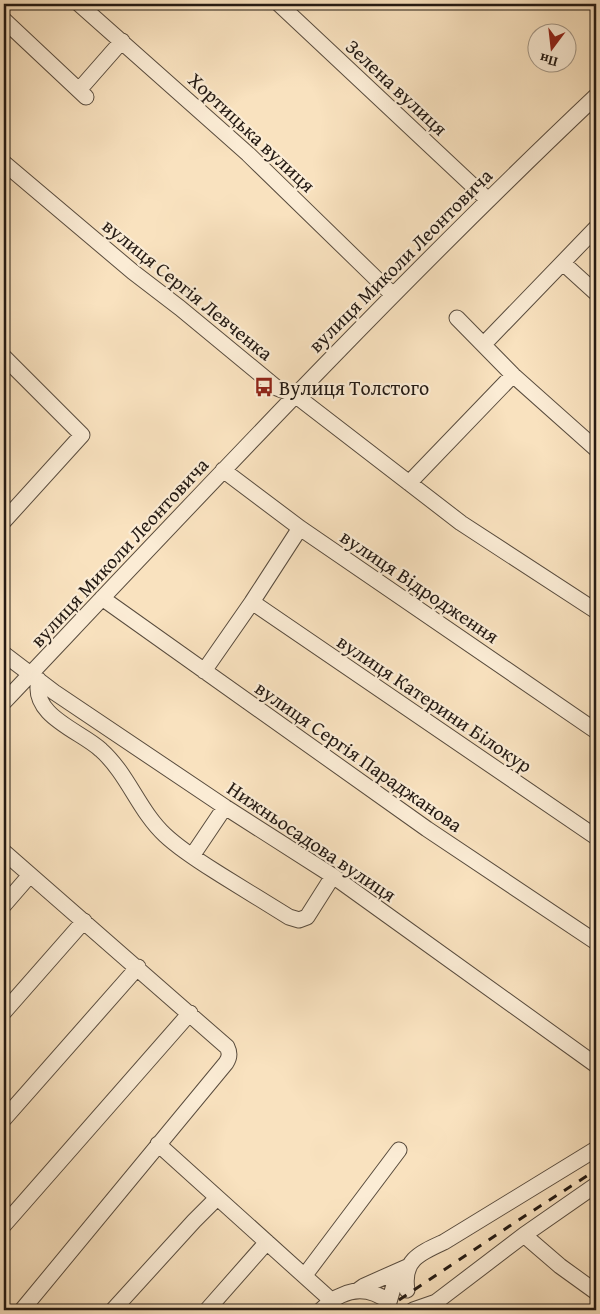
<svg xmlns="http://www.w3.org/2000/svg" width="600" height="1314" font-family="'Gentium Book Plus',serif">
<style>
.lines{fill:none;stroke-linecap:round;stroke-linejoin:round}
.minor-casing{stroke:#594c3e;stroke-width:17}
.minor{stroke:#fbecd5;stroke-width:15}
.rail{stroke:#241a13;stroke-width:3;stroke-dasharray:9 9;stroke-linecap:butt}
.labels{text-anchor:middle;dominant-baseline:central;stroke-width:4.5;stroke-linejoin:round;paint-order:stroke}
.street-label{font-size:20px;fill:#241a13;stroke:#fbecd5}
.poi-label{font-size:20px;fill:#241a13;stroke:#fbecd5;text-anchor:start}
</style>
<rect width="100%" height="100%" fill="#f9e2bf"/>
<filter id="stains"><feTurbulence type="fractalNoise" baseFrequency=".004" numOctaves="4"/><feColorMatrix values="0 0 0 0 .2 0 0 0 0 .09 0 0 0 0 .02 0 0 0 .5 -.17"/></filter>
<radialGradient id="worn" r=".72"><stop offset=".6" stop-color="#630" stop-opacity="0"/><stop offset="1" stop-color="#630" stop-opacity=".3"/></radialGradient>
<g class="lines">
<defs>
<path id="minor" d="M79 4 248 154 393 295
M279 4 488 200
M4 20 86 97
M79 90 122 41
M4 163 133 272 180 308 277 388 295 395 461 523 596 611
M563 263 596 293
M457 318 513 375 596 449
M484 344 596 228
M4 357 82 435 4 521
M223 470 300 528 596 731
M409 483 513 375
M102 598 427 829 596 942
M252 602 596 837
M4 654 54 692 225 807 333 876 596 1065
M204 671 252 602 300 528
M39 680C30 716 81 731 101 750 128 774 139 811 165 835 182 851 202 863 221 875 244 889 266 903 289 917L299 920 307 917 333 876
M4 702C198 497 391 290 596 96
M4 852 227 1047C230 1053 230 1057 226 1063L22 1310
M192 856 225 807
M4 905 30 875
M4 1012 84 921
M4 1119 138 967
M158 1144 331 1300
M4 1225 190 1013
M524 1235 560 1266 596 1292
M305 1275 399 1150
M407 1290C402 1260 420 1253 444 1242L596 1149
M357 1291 364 1286 409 1266
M389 1302 394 1285 406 1274
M113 1310 194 1221 217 1198
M207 1310 267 1242
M321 1310C341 1290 365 1283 389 1302
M413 1310 436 1302 524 1235 596 1185"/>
</defs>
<use href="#minor" class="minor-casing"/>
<use href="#minor" class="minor"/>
<path class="rail" d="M384 1310 514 1223 596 1170"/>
</g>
<defs>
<symbol id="bus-bare" viewBox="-9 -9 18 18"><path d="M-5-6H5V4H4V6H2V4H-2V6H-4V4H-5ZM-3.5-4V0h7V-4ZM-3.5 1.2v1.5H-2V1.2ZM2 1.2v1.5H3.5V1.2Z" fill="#8f2418" stroke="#fbecd5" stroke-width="2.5" paint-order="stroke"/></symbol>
</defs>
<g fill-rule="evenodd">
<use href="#bus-bare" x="250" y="373" width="28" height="28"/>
</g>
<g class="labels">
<g class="street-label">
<text transform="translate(397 87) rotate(43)">Зелена вулиця</text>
<text transform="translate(252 132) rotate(43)">Хортицька вулиця</text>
<text transform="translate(400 260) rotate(-45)">вулиця Миколи Леонтовича</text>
<text transform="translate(188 289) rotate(39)">вулиця Сергія Левченка</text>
<text transform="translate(119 552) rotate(-47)">вулиця Миколи Леонтовича</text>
<text transform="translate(420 586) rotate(34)">вулиця Відродження</text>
<text transform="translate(435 703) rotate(34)">вулиця Катерини Білокур</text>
<text transform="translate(359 756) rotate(35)">вулиця Сергія Параджанова</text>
<text transform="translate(312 841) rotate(34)">Нижньосадова вулиця</text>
</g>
<g class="poi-label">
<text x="279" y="387">Вулиця Толстого</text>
</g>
</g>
<rect width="600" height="1314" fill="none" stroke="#f9e2bf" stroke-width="20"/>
<rect x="5" y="5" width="590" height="1304" fill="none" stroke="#241a13" stroke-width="2.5"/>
<rect x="10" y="10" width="580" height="1294" fill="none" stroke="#241a13"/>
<g transform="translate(552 48) rotate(195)"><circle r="24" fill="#fbecd5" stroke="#a59887"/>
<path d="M0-4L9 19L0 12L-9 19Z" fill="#8f2418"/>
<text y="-8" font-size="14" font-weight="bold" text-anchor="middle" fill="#241a13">Пн</text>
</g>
<rect width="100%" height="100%" filter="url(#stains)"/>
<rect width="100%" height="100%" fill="url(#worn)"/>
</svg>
